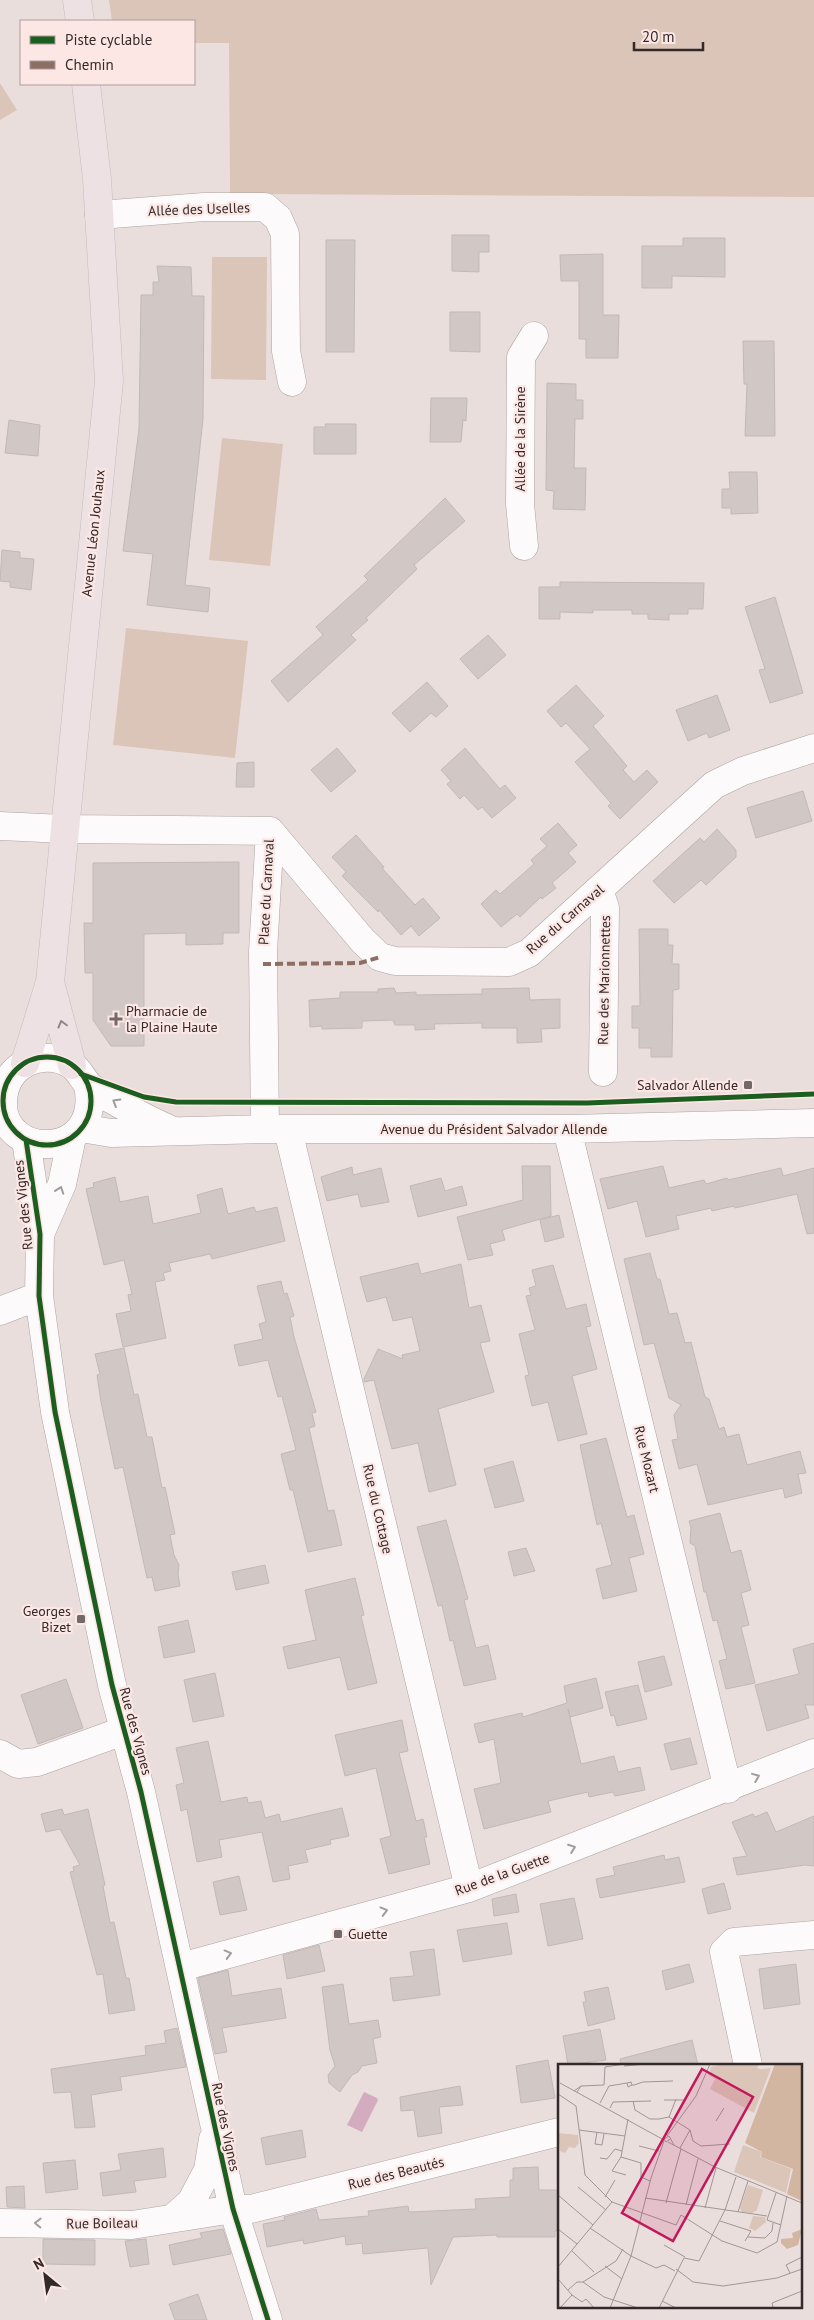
<svg xmlns="http://www.w3.org/2000/svg" width="814" height="2320" font-family="'PT Sans',sans-serif">
<style>
.green{fill:#dac5b8}
.water{fill:#d3acbf}
.building{fill:#d1c8c6;stroke:#c2b9b6}
.lines{fill:none;stroke-linecap:round;stroke-linejoin:round}
.minor-casing{stroke:#aca3a2;stroke-width:29}
.major-casing{stroke:#c3bdbc;stroke-width:29}
.minor{stroke:#fcfafa;stroke-width:28}
.major{stroke:#ede1e4;stroke-width:28}
.quiet{stroke:#8d6e63;stroke-width:4;stroke-dasharray:8 4;stroke-linecap:butt}
.cycleway-casing{stroke:#fde7e5;stroke-width:8}
.cycleway{stroke:#1b5e20;stroke-width:5}
.oneway{stroke:#908686}
.oneway2{stroke:#a19c9c}
.poi-dot{fill:#726968;stroke:#fde7e5;stroke-width:2}
.labels{text-anchor:middle;dominant-baseline:central;stroke-width:4.5;stroke-linejoin:round;paint-order:stroke}
.street-label{font-size:14px;fill:#322a29;stroke:#fde7e5}
.poi-label{font-size:14px;fill:#322a29;stroke:#fde7e5;text-anchor:start}
.inset-road{fill:none;stroke:#a09695;stroke-width:1}
.view{fill:#c2185b;fill-opacity:0.15;stroke:#c2185b;stroke-width:2.5}
.inset-edge{fill:none;stroke:#322a29;stroke-width:2.5}
</style>
<rect width="100%" height="100%" fill="#eadedd"/>
<path class="green" d="M109 0H814V197L230 194 229 43H194V21H112Z
M0 83 17 110 0 120Z
M212 257H267L266 380 211 379Z
M222 438 283 444 270 566 209 560Z
M126 628 248 641 235 758 113 745Z"/>
<path class="water" d="M364 2092 377 2098 378 2100 362 2132 347 2125Z"/>
<path class="building" d="M452 235H489V252H479V272L452 271Z
M683 238H725V277L672 276V288H642V246H683Z
M326 240H355L354 352H326Z
M603 254V315H619L618 358H586V339H579V281H561L560 255Z
M157 266 191 267 192 296H204L203 419 185 585 210 588 208 612 147 605 153 554 123 551 139 429 141 295H153V282H159Z
M450 312H480V352L450 351Z
M743 341H774L775 436H745L747 384H744Z
M547 383 576 384V400H583V419H575L574 468H586L585 510 553 509 554 491 546 490Z
M431 398H467L466 421 463 420 461 442H430Z
M9 420 40 425 38 456 5 453Z
M325 424H356V454H314V427H326Z
M729 472H757L758 513 731 514V508H722V489H730Z
M445 498 465 521 414 565 417 569 366 618 368 620 351 635 356 640 288 702 271 681 323 635 316 627 368 580 364 576Z
M2 550 20 552V558L34 559 31 590 10 587V582L0 581Z
M560 582 704 583 703 609H688V614H669V620L648 619V614H632V610H593V613L560 612V619H539V587H560Z
M775 597 803 693 770 703 759 670 765 669 745 607Z
M488 635 506 655 478 679 460 659Z
M427 682 448 706 436 717 431 713 410 732 392 713Z
M576 685 604 716 593 726 627 766 623 770 634 782 647 770 658 782 620 819 608 806 611 803 575 762 590 749 566 723 561 727 547 711Z
M717 695 730 730 709 738 707 733 688 741 676 710Z
M337 748 356 771 331 792 311 770Z
M465 748 500 789 505 785 516 798 492 818 482 807 478 810 464 795 460 799 447 784 451 781 441 770Z
M254 762V787H236L237 763Z
M803 791 812 821 756 838 747 808Z
M558 823 577 845 568 853 576 862 552 883 556 888 542 899 541 897 520 917 517 914 501 927 481 904 496 890 500 894 534 864 531 860 547 846 540 839Z
M717 829 736 850V857L706 885 701 880 674 903 653 881 700 838 704 842Z
M356 835 384 867 382 868 415 905 423 898 440 918 419 936 411 926 401 935 379 910 378 912 342 876 346 872 332 857Z
M239 862V933H223V944L186 945V933L144 934V1046H111L93 1020V973H85L84 923H93V863Z
M639 929H668V945H673L672 964H679V989L673 990 672 1057H651V1048H639V1028H632V1006H640Z
M394 988 396 993 416 992V995L482 994V989L529 988 530 1000 560 999V1028L541 1029 542 1042 517 1043V1028H482V1023L434 1024 435 1029 415 1030V1025H395L393 1020 362 1021V1028L322 1029V1026L310 1027 309 1000 340 998V992H378V989Z
M522 1166H550L551 1216 502 1230 505 1240 490 1244 493 1255 468 1260 457 1217 523 1200Z
M663 1166 669 1188 704 1180 706 1184 727 1178 728 1180 781 1168 783 1176 814 1168V1233L807 1234 797 1194 735 1208 734 1206 712 1211 711 1208 676 1216 679 1229 646 1237 637 1201 608 1209 600 1179Z
M352 1167 353 1175 381 1168 389 1202 361 1207 358 1194 327 1201 321 1177Z
M115 1177 120 1202 148 1196 153 1224 201 1213 197 1195 222 1188 228 1214 254 1207 256 1212 277 1207 285 1241 212 1259 210 1254 169 1263 171 1271 163 1273 165 1280 155 1282 166 1338 123 1347 116 1314 131 1311 128 1295 132 1294 124 1260 104 1265 86 1189 94 1187 93 1183Z
M441 1178 445 1191 462 1186 467 1205 418 1217 410 1186Z
M559 1215 564 1237 545 1242 540 1220Z
M650 1253 657 1279H660L669 1314 677 1313 685 1343 691 1342 705 1397 709 1399 719 1429 724 1427 727 1437 739 1434 747 1465 800 1451 806 1473 798 1474 802 1493 785 1498 783 1488 708 1505 697 1464 679 1469 672 1440 678 1439 674 1415 681 1405 669 1398 654 1343 644 1345 624 1259Z
M418 1263 421 1274 461 1264 469 1308 481 1305 490 1341 480 1343 494 1392 438 1409 456 1485 429 1492 418 1443 392 1449 374 1380 364 1382V1379L378 1349 403 1359 402 1355 420 1351 412 1317 393 1321 386 1297 367 1302 360 1277Z
M553 1265 566 1309 586 1304 591 1326 586 1327 597 1369 572 1376 587 1434 558 1441 548 1402 532 1406 525 1376 529 1375 519 1334 535 1330 526 1296 531 1295 529 1288 536 1286 532 1270Z
M281 1281 284 1294 287 1293 294 1316 290 1317 294 1337 316 1412 312 1413 315 1426 309 1428 320 1476 328 1511 334 1510 342 1545 308 1552 293 1490H290L281 1454 296 1450 282 1396 278 1397 268 1360 239 1366 234 1345 263 1339 259 1324 266 1322 257 1286Z
M124 1348 134 1395 138 1394 147 1437H152L162 1488 165 1487 175 1534 170 1535 174 1555 179 1565 178 1574 180 1586 155 1591 152 1577 147 1578 123 1467 115 1469 101 1402 97 1375 100 1374 95 1354Z
M606 1438 627 1517 634 1515 644 1554 629 1558 637 1591 603 1599 596 1569 612 1565 601 1523 597 1525 580 1445Z
M513 1461 524 1501 495 1508 484 1469Z
M720 1513 731 1553 741 1550 751 1590 741 1593 749 1625 741 1627 755 1683 726 1689 719 1661 727 1659 717 1620 713 1621 706 1592H704L695 1546 690 1543 691 1528 689 1521Z
M446 1520 468 1599 464 1600 476 1648 488 1645 496 1679 464 1686 453 1640 450 1641 442 1605 438 1606 417 1527Z
M526 1548 535 1571 514 1576 508 1552Z
M265 1565 269 1583 236 1590 232 1572Z
M355 1578 364 1615 361 1616 377 1683 348 1690 340 1657 288 1669 283 1647 316 1640 305 1590Z
M188 1620 195 1652 164 1658 158 1627Z
M814 1643V1705H807L805 1704 809 1718 767 1731 755 1685 799 1674 793 1649Z
M664 1656 672 1685 645 1692 638 1662Z
M215 1673 224 1716 193 1722 184 1680Z
M596 1678 603 1708 570 1717 568 1709 581 1764 614 1756 618 1772 640 1767 645 1790 615 1796 613 1792 589 1797 588 1792 548 1801 551 1812 484 1829 474 1789 501 1783 494 1739 479 1743 474 1724 522 1713 523 1717 567 1703 564 1686Z
M66 1679 83 1728 38 1744 21 1695Z
M638 1685 647 1719 617 1726 614 1715 611 1716 605 1692Z
M402 1720 408 1751 399 1753 416 1821 423 1819 427 1837H424L430 1864 389 1874 380 1839 391 1836 376 1768 345 1776 335 1735Z
M690 1738 697 1764 671 1770 664 1744Z
M208 1741 221 1802 247 1797 248 1803 261 1801 265 1818 279 1814 281 1822 342 1808 349 1836 330 1840 331 1844 305 1850 308 1862 288 1866 290 1879 273 1882 262 1832 219 1840 222 1857 197 1862 187 1809 181 1811 176 1785 184 1783 176 1748Z
M62 1809 64 1815 88 1809 105 1885 103 1886 110 1923 114 1922 126 1978H129L135 2010 109 2014 103 1974 97 1975 70 1872 74 1871 73 1867 80 1865 60 1829 46 1832 41 1814Z
M767 1812 776 1832 814 1816V1866L805 1865 737 1875 733 1858 747 1856 732 1822 753 1814 755 1817Z
M664 1855 665 1860 679 1857 685 1882 600 1898 596 1879 615 1875 613 1867Z
M239 1876 247 1910 220 1915 213 1882Z
M724 1883 731 1909 708 1914 702 1889Z
M516 1894 519 1912 494 1916 492 1899Z
M574 1898 583 1939 548 1946 540 1904Z
M507 1923 512 1954 463 1962 457 1930Z
M319 1945 325 1971 287 1979 283 1955Z
M434 1949 440 1995 393 2001 390 1978 414 1976 410 1952Z
M689 1964 694 1982 666 1990 662 1971Z
M796 1964 800 2004 764 2009 759 1969Z
M228 1970 232 1996 281 1988 286 2018 222 2028 227 2052 215 2054 198 1978Z
M343 1984 349 2024 378 2020 381 2037 373 2039 377 2063 362 2066 358 2072 352 2075 340 2092 329 2083 328 2075 335 2066 330 2050 322 1987Z
M608 1987 615 2019 588 2026 583 2002H586L584 1992Z
M177 2028 186 2067 120 2077 122 2090 91 2095 95 2127 75 2128 71 2092 54 2093 51 2069 146 2055 145 2046 166 2043 164 2031Z
M600 2029 606 2060 568 2065 563 2036Z
M692 2040 698 2065H621L620 2059Z
M548 2060 555 2098 521 2103 516 2066Z
M460 2086 463 2105 439 2107 442 2133 418 2137 414 2110 401 2111 400 2097Z
M302 2130 306 2157 266 2165 261 2138Z
M163 2148 166 2177 134 2181 136 2192 103 2196 100 2173 121 2170 118 2154Z
M75 2160 78 2189 46 2193 43 2163Z
M538 2167 539 2190H559V2230L555 2231V2237H497V2235L453 2237 431 2285 428 2248 363 2254 362 2243 346 2245 345 2236 304 2244 303 2240 267 2247 263 2224 285 2220 284 2217 316 2209 319 2220 369 2216 368 2211 408 2206 409 2212 476 2209 475 2199 510 2197V2180H513V2168Z
M24 2186 25 2208 7 2207 6 2187Z
M223 2229 231 2254 173 2265 169 2245 202 2238 200 2233Z
M43 2239 95 2240V2265L43 2264Z
M146 2239 149 2264 130 2267 125 2241Z
M198 2294 207 2320H175L169 2304Z"/>
<g class="lines">
<defs>
<path id="minor" d="M99 215 204 207H265L278 218 285 234 286 351 292 382
M524 546 520 504 521 357 534 336
M0 826 64 829 270 831 263 952 265 1129
M270 831 363 941 380 957 395 961 509 962 529 953 714 785 743 771 814 748
M599 890 605 908 603 1072
M88 1085C103 1161 2 1160 3 1103 3 1092 6 1081 14 1072 29 1056 55 1053 73 1066 81 1072 84 1083 92 1088 117 1103 142 1117 169 1129
M81 1128 111 1133 265 1129H567L814 1123
M567 1129 728 1789
M288 1130 469 1888
M26 1140 40 1234 39 1296 55 1412 112 1685 141 1792 233 2209 268 2320
M40 1234 62 1184 72 1137
M0 1311 39 1296
M0 1754 18 1764 37 1762 123 1731
M181 1967 469 1888 814 1753
M748 2065 724 1952 734 1942 814 1935
M173 2218 191 2202 208 2170 213 2139
M0 2223 132 2225 233 2209H251L559 2132"/>
<path id="major" d="M77 0 80 21
M50 982 72 1065
M25 1063 50 982 109 381 97 179 86 84"/>
</defs>
<use href="#minor" class="minor-casing"/>
<use href="#major" class="major-casing"/>
<use href="#minor" class="minor"/>
<use href="#major" class="major"/>
<path class="quiet" d="M263 964 360 963 380 957"/>
<defs>
<path id="cycleway" d="M3 1101a44 44 0 1 1 88 0a44 44 0 1 1-88 0Z
M81 1074 144 1097 176 1102 587 1103 814 1094
M26 1140 40 1234 39 1296 55 1412 112 1685 141 1792 233 2209 268 2320"/>
</defs>
<use href="#cycleway" class="cycleway-casing"/>
<use href="#cycleway" class="cycleway"/>
</g>
<defs><path id="oneway-chevron" d="M-2-3.5L2.5 0L-2 3.5" fill="none" stroke-width="1.6" stroke-linecap="round" stroke-linejoin="round" transform="scale(1.25)"/></defs>
<use class="oneway" href="#oneway-chevron" transform="translate(62 1024) rotate(-105)"/>
<g class="oneway2">
<use href="#oneway-chevron" transform="translate(116 1102) rotate(-149)"/>
<use href="#oneway-chevron" transform="translate(60 1190) rotate(-71)"/>
<use href="#oneway-chevron" transform="translate(756 1777) rotate(-22)"/>
<use href="#oneway-chevron" transform="translate(572 1848) rotate(-21)"/>
<use href="#oneway-chevron" transform="translate(384 1911) rotate(-15)"/>
<use href="#oneway-chevron" transform="translate(228 1954) rotate(-15)"/>
<use href="#oneway-chevron" transform="translate(38 2223) rotate(-179)"/>
</g>
<g class="poi-dot">
<path d="M113.5 1011.5h5v5h5v5h-5v5h-5v-5h-5v-5h5z"/>
<rect x="743" y="1080" width="10" height="10" rx="2.5"/>
<rect x="76" y="1614" width="10" height="10" rx="2.5"/>
<rect x="333" y="1929" width="10" height="10" rx="2.5"/>
</g>
<g class="labels">
<g class="street-label">
<text transform="translate(199 209) rotate(-2)">Allée des Uselles</text>
<text transform="translate(520 439) rotate(-90)">Allée de la Sirène</text>
<text transform="translate(93 533) rotate(-84)">Avenue Léon Jouhaux</text>
<text transform="translate(266 892) rotate(-87)">Place du Carnaval</text>
<text transform="translate(565 919) rotate(-41)">Rue du Carnaval</text>
<text transform="translate(604 980) rotate(-89)">Rue des Marionnettes</text>
<text x="494" y="1129">Avenue du Président Salvador Allende</text>
<text transform="translate(23 1205) rotate(-96)">Rue des Vignes</text>
<text transform="translate(647 1459) rotate(76)">Rue Mozart</text>
<text transform="translate(378 1509) rotate(77)">Rue du Cottage</text>
<text transform="translate(136 1731) rotate(75)">Rue des Vignes</text>
<text transform="translate(502 1874) rotate(-20)">Rue de la Guette</text>
<text transform="translate(226 2127) rotate(78)">Rue des Vignes</text>
<text transform="translate(396 2173) rotate(-14)">Rue des Beautés</text>
<text transform="translate(102 2223) rotate(-1)">Rue Boileau</text>
</g>
<g class="poi-label">
<text x="126" y="1011">Pharmacie de<tspan x="126" dy="16">la Plaine Haute</tspan></text>
<text x="738" y="1085" text-anchor="end">Salvador Allende</text>
<text x="71" y="1611" text-anchor="end">Georges<tspan x="71" dy="16">Bizet</tspan></text>
<text x="348" y="1934">Guette</text>
</g>
</g>
<g transform="translate(558 2064)">
<rect width="244" height="244" fill="#eadedd"/>
<path d="M165 0H201L199 4 203 5 213 4 196 49 152 25 157 15 150 11 153 3ZM0 69 20 71 21 79 17 84 11 83 7 89 2 87ZM185 81 204 88 202 93 233 105 228 129 176 108ZM190 121 205 126 199 146 194 149 184 148 182 144ZM195 152 207 153 208 158 197 167 191 164Z" fill="#dac5b8"/>
<path d="M217 0H244V137L229 130 235 105 203 93 204 88 187 79ZM244 165 240 181 229 185 223 179V175L235 174 234 169Z" fill="#d2b6a2"/>
<path class="inset-road" d="M66 2 87 0M2 19 106 76M74 21 73 18 69 19 70 23 74 21H76L85 18 115 17M23 22 46 21 47 3 66 0M16 27 23 22 19 28M0 30 18 42 27 111 54 138M106 36H126M75 37 77 46 92 55H101L111 53 118 35M42 39 51 22 69 19M52 44 55 38 93 37M111 53 132 66 122 84M158 57 166 44M21 66 67 72M132 66 135 77 143 82 172 80M39 68 37 80 44 81 46 70M109 72 138 32 152 0M112 75 108 78 106 75 111 72 116 81M110 78 157 103 244 139M81 82 101 87M63 93 83 99V113L92 117M42 94 49 95 57 85 64 87M68 111 54 107 63 93 70 55M20 123 48 146M218 129 209 156 223 161M0 131 35 161M47 133 57 116M87 134 209 152M108 139 123 85M128 141 140 95M147 144 158 104M180 148 190 117M162 157 193 167 187 177M32 164 73 192 98 204 106 201 117 207M0 165 19 180M190 173 207 174 214 167 215 159M106 181 127 193M14 187 36 208M47 202 64 215M0 203 54 138 118 161 123 151 164 177 199 189 219 178 229 132M118 205 135 218 165 222 219 214 244 205M232 209 228 201 244 193M0 215 14 231 2 244M25 218 58 197 65 185M10 226 19 218H25L46 233 80 244M14 231 24 238 28 235 36 244M104 237 118 244M52 244 73 192 93 114 106 77M101 244 126 194 141 197 167 146 178 113M215 244 214 239 244 227"/>
<path class="view" d="M144 5 195 33 115 177 64 149Z"/>
<rect width="244" height="244" class="inset-edge"/>
</g>
<rect x="20" y="20" width="175" height="65" fill="#fde7e5" stroke="#ac9b9a"/>
<rect x="30" y="36" width="25" height="8" fill="#1b5e20" stroke="#ac9b9a"/>
<text x="65" y="45" font-size="15" fill="#322a29">Piste cyclable</text>
<rect x="30" y="61" width="25" height="8" fill="#8d6e63" stroke="#ac9b9a"/>
<text x="65" y="70" font-size="15" fill="#322a29">Chemin</text>
<g transform="translate(45 2275) rotate(331)" stroke="#fde7e5" stroke-width="4" paint-order="stroke">
<path d="M0-4L9 19L0 12L-9 19Z" fill="#322a29"/>
<text y="-8" font-size="14" font-weight="bold" text-anchor="middle" fill="#322a29">N</text>
</g>
<path d="M634 42v8h69v-8" fill="none" stroke="#322a29" stroke-width="2.5"/>
<text x="642" y="42" font-size="15" fill="#322a29" stroke="#fde7e5" stroke-width="4" paint-order="stroke">20 m</text>
</svg>
